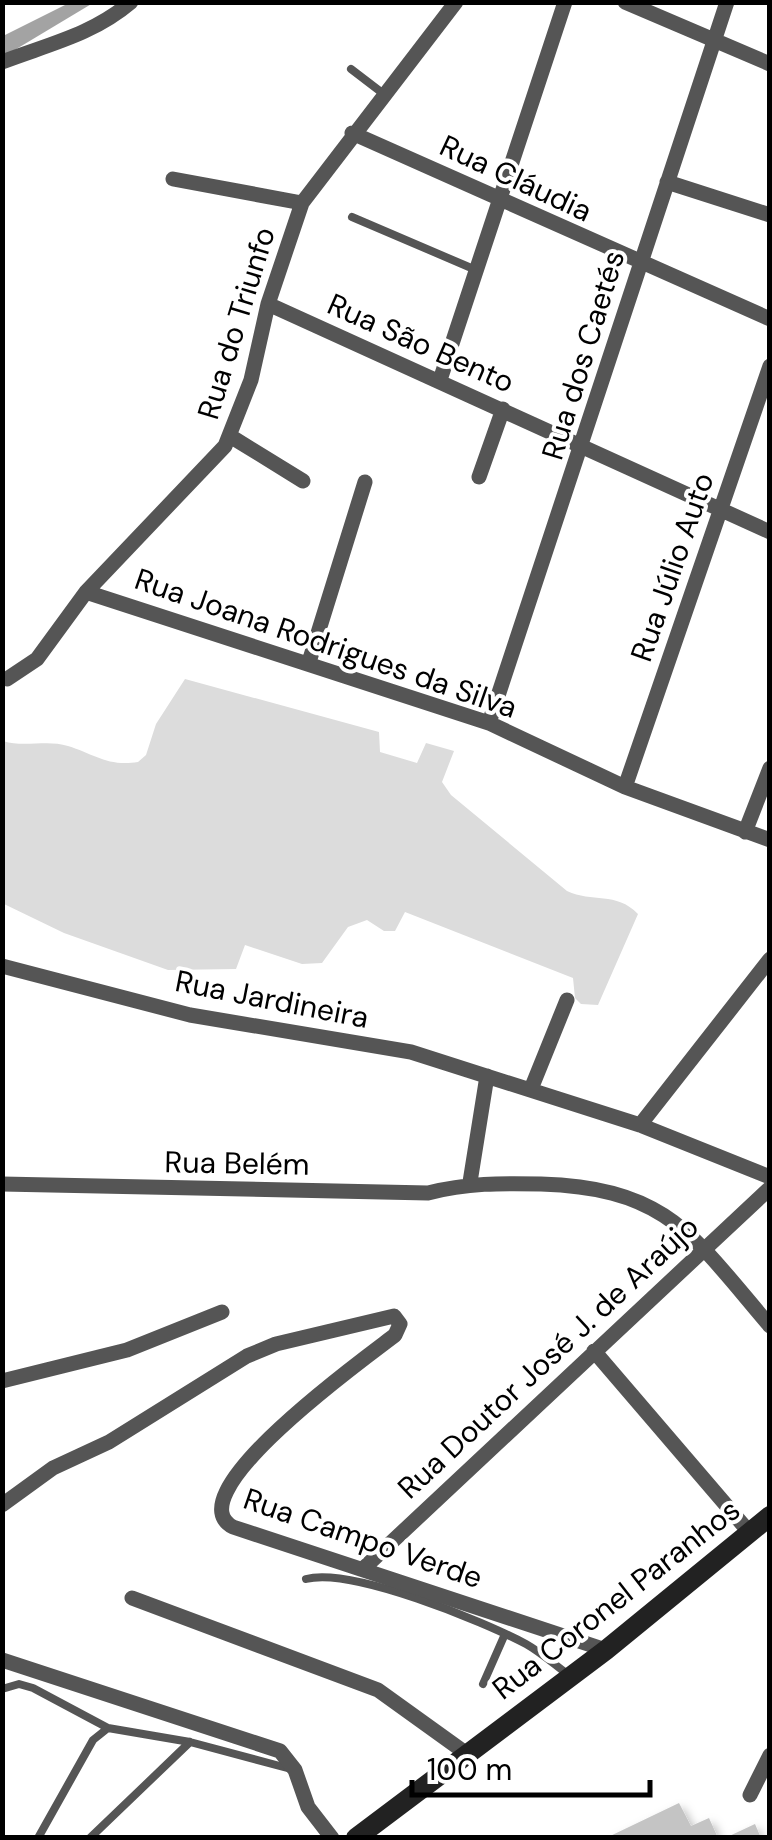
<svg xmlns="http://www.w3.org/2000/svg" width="772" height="1840" font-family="'DM Sans',sans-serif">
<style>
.green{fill:#dcdcdc}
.water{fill:#a3a3a3}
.building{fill:#c4c4c4;filter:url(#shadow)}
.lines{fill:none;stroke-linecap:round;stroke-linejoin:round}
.lane{stroke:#555;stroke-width:8}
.street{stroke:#555;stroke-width:15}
.secondary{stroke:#222;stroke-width:20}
.labels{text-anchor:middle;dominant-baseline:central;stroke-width:8;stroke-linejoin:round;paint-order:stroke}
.street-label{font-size:30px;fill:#000;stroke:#fff}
</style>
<defs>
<filter id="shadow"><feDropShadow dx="4.5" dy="4.5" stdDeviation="5" flood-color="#0004"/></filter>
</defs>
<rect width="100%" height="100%" fill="#fff"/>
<path class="green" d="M185 679 379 732 380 752 417 763 426 743 454 751 442 782 451 795 567 891C592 903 616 891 638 914L598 1005 581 1004 575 998 573 978 405 912 395 931H384L367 920 348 927 322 963 302 964 245 945 236 969 168 970 64 933 4 904 3 741C25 748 46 739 68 746 94 754 108 767 138 762L146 755 156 724Z"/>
<path class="water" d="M69 3H93L3 57V36Z"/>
<path class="building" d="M679 1803 691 1826 709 1818 718 1838H606Z
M755 1824 761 1838H725Z"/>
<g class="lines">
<path class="lane" d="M351 69 385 95
M352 217 476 270
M306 1579C351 1567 483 1621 526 1644 542 1653 556 1666 570 1676
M483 1684 505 1634
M2 1689 19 1684 33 1688 108 1728 190 1742 291 1769
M38 1838 93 1740 108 1728
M90 1838 190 1742"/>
<path class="street" d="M625 2 770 64
M2 62C49 44 92 35 131 2
M352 133 770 319
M173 179 302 203
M667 182 770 215
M268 304 770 532
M440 380 565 2
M230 436 303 481
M479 477 503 409
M86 592 489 723 625 787 770 840
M309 662 365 482
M7 679 37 659 86 592 225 446 251 380 268 304 302 203 456 2
M489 723 727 2
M625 787 770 366
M745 832 770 768
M2 966 190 1015 411 1052 640 1125 770 1177
M531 1089 567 1000
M640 1125 770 959
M470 1182 487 1076
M2 1184 428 1193C467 1183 501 1183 541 1184 668 1188 693 1236 770 1326
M594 1351 750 1533
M2 1381 127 1350 222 1312
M2 1505 53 1468 109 1442 247 1356 276 1344 394 1316 400 1324 395 1335C368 1356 173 1495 233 1527L606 1650
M365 1567 770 1188
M132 1598 378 1690 467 1754
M2 1660 280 1751 295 1770 308 1807 332 1838
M750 1795 770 1755"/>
<path class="secondary" d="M356 1838 606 1650 770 1516"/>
</g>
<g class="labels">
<g class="street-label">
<text transform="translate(516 178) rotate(25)">Rua Cláudia</text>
<text transform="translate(236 323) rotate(-73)">Rua do Triunfo</text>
<text transform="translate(421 343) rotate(24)">Rua São Bento</text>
<text transform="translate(583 355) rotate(-73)">Rua dos Caetés</text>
<text transform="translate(672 567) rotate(-71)">Rua Júlio Auto</text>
<text transform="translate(326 643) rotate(19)">Rua Joana Rodrigues da Silva</text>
<text transform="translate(272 999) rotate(11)">Rua Jardineira</text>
<text transform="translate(237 1163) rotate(1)">Rua Belém</text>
<text transform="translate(548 1357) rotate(-43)">Rua Doutor José J. de Araújo</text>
<text transform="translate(363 1538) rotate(19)">Rua Campo Verde</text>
<text transform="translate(616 1599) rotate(-38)">Rua Coronel Paranhos</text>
</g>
</g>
<rect width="772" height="1840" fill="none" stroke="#000000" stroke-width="10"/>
<path d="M412 1780v15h238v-15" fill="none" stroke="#000000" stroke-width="5"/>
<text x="427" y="1780" font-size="30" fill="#000000" stroke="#ffffff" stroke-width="8" paint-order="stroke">100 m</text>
</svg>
